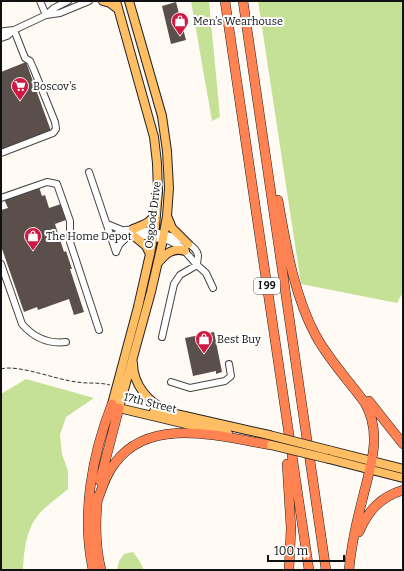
<svg xmlns="http://www.w3.org/2000/svg" width="404" height="571" font-family="Bitter,serif">
<style>
.forest{fill:#c5e196}
.building{fill:#5b4f4c}
.lines{fill:none;stroke-linecap:round;stroke-linejoin:round}
.minor-casing{stroke:#444;stroke-width:8}
.major-casing{stroke:#222;stroke-width:10}
.highway-casing{stroke:#222;stroke-width:10}
.path{stroke:#333;stroke-width:1;stroke-dasharray:4 2;stroke-linecap:butt}
.minor{stroke:#fff;stroke-width:6}
.major{stroke:#ffbe64;stroke-width:8}
.highway{stroke:#ff8352;stroke-width:9}
.major-bridge-casing{stroke:#222;stroke-width:10;stroke-linecap:butt}
.major-bridge{stroke:#ffbe64;stroke-width:8}
.labels{text-anchor:middle;dominant-baseline:central;stroke-width:4;stroke-linejoin:round;paint-order:stroke}
.shield{fill:#fff;stroke:#585858;stroke-width:1}
.shield-label{font-size:10px;font-weight:bold;fill:#111}
.poi-label{font-size:11px;fill:#111;stroke:#fff;text-anchor:start}
.street-label{font-size:11px;fill:#111;stroke:#fff}
</style>
<rect width="100%" height="100%" fill="#fffbf4"/>
<path class="forest" d="M191 1H209L220 117 212 121Z
M258 1H403V292L397 303 301 284Z
M26 379 94 398 66 417 60 435 62 454 68 471V489C59 497 47 505 39 514 26 529 24 551 23 570H1V394Z
M133 552 139 560 144 570H117L119 561 124 554Z"/>
<path class="building" d="M176 2 186 40 171 44 162 6Z
M26 62 51 131 1 150V72Z
M39 187 42 196 45 195 49 208 61 204 66 220 55 224 64 252 66 251 72 269H70L84 312 74 315 69 299 38 310 37 307 24 312 1 246V210L8 208 4 199Z
M214 332 222 372 216 374V371L193 376 185 338Z"/>
<g class="lines">
<defs>
<path id="minor" d="M40 1 46 15
M46 15 60 13 89 1
M1 32 5 31 14 30
M1 38 7 36 14 30 46 15 54 8 68 1
M1 153 53 133 56 129 55 122 34 70 30 61 25 58 14 30
M89 172 116 252
M1 198 47 182 57 184 70 221V242L99 330
M107 224 122 230
M112 238C116 235 119 231 125 230 140 227 194 237 198 255 198 258 197 262 197 265
M112 238 140 235 170 241 181 247 197 265
M116 252 119 245 127 237
M1 264 22 324C34 338 49 344 66 342
M162 337 174 284 180 275 197 265 206 273 213 288
M171 382 190 388 225 381 231 376 229 364"/>
<path id="major" d="M103 1 110 3 118 9
M167 216 172 228 188 244
M133 229C143 225 151 223 156 213
M134 236 146 246 150 254
M158 263C165 254 173 247 185 251
M133 363C133 384 148 403 167 410
M112 404 138 307 150 254 155 227 158 192 157 163 154 137 116 1
M115 405 123 409 228 434
M119 408 151 292 162 244 167 216 169 188 167 151 162 116 129 1
M154 411 164 413 176 414 269 435
M328 450 403 469
M329 459 403 478"/>
<path id="highway" d="M225 1 309 570
M243 1 326 570
M278 200C286 245 294 296 316 336 329 360 349 381 365 403 383 435 370 467 362 501 356 524 351 547 349 570
M369 401 403 444
M287 464 291 528 289 570
M100 481 119 408
M98 496C95 521 95 545 101 570
M97 502C102 488 106 474 115 463 150 415 222 437 271 445
M359 532C368 511 380 497 403 490
M93 570C81 515 92 455 112 404"/>
</defs>
<use href="#minor" class="minor-casing"/>
<use href="#major" class="major-casing"/>
<use href="#highway" class="highway-casing"/>
<path class="path" d="M1 369C18 364 57 380 77 382 88 384 99 382 110 385"/>
<use href="#minor" class="minor"/>
<use href="#major" class="major"/>
<use href="#highway" class="highway"/>
<defs>
<path id="major-bridge" d="M269 435 328 450
M271 445 329 459"/>
</defs>
<use href="#major-bridge" class="major-bridge-casing"/>
<use href="#major-bridge" class="major-bridge"/>
</g>
<defs>
<symbol id="shop-pin" viewBox="-11 -11 22 30"><path d="M0 17L-7.5 6A9.5 9.5 0 1 1 7.5 6Z" fill="#d01942" stroke="#fff"/><path d="M-5-2.5h2.3a2.7 3.5 0 0 1 5.4 0H5L5.5 6h-11ZM-1.5-2.5h3a1.5 2.3 0 0 0-3 0Z" fill="#fff"/></symbol>
<symbol id="supermarket-pin" viewBox="-11 -11 22 30"><path d="M0 17L-7.5 6A9.5 9.5 0 1 1 7.5 6Z" fill="#d01942" stroke="#fff"/><path d="M-6-5.5h2.5l.6 2H6L4.5 2H-2.5L-4.4-4H-6ZM-1.5 3.2a1.3 1.3 0 1 0 .1 0ZM3 3.2a1.3 1.3 0 1 0 .1 0Z" fill="#fff"/></symbol>
</defs>
<g fill-rule="evenodd">
<use href="#shop-pin" x="170" y="11" width="20" height="27"/>
<use href="#supermarket-pin" x="10" y="76" width="20" height="27"/>
<use href="#shop-pin" x="23" y="226" width="20" height="27"/>
<use href="#shop-pin" x="194" y="329" width="20" height="27"/>
</g>
<g class="labels">
<rect class="shield" x="254" y="278" width="26" height="16" rx="3"/>
<g class="shield-label">
<text x="267" y="286">I 99</text>
</g>
<g class="poi-label">
<text x="193" y="21">Men's Wearhouse</text>
<text x="33" y="86">Boscov's</text>
<text x="46" y="236">The Home Depot</text>
<text x="217" y="339">Best Buy</text>
</g>
<g class="street-label">
<text transform="translate(153 215) rotate(-83)">Osgood Drive</text>
<text transform="translate(150 403) rotate(14)">17th Street</text>
</g>
</g>
<rect width="404" height="571" fill="none" stroke="#111111" stroke-width="4"/>
<path d="M268 555v6h76v-6" fill="none" stroke="#111111" stroke-width="2"/>
<text x="274" y="555" font-size="12" fill="#111111" stroke="#ffffff" stroke-width="3" paint-order="stroke">100 m</text>
</svg>
